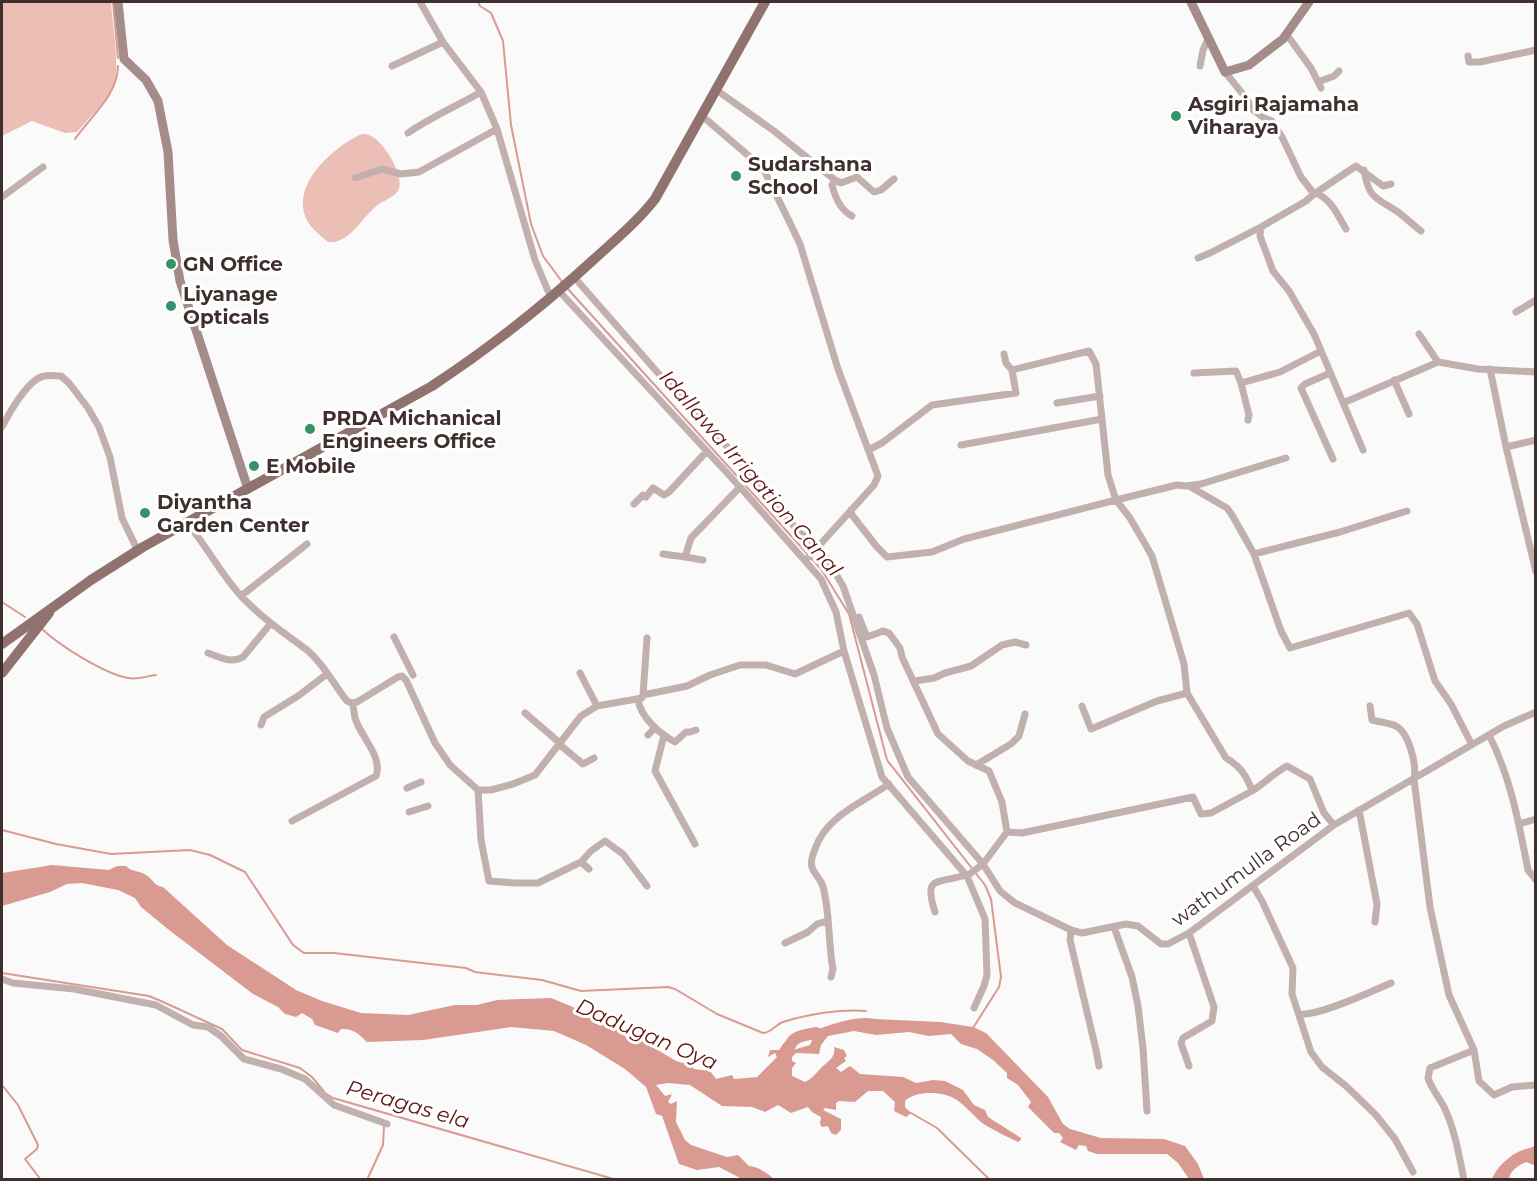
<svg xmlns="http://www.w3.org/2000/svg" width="1537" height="1181" font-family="Montserrat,sans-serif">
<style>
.green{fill:#ebbeb6}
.water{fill:#d99a91}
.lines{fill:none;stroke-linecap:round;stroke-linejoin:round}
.stream{stroke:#d99a91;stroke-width:2}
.river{stroke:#d99a91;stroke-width:12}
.street{stroke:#c1b0ae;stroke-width:7}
.secondary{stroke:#a48d89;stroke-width:9}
.primary{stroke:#90736f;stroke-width:10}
.poi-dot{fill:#379268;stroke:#fff;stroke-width:2}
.labels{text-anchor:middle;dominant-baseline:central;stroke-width:6;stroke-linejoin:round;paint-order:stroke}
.poi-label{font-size:20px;font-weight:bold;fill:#3f302e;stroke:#fff;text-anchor:start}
.street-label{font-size:20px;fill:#3f302e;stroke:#fff}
.water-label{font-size:21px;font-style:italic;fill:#611611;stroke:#fff}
</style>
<rect width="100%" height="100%" fill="#fafafa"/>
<path class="green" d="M2 2H111C112 21 121 71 113 87 104 104 89 118 77 132L65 133 32 121 2 136Z
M362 134C365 134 368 134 371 136 384 142 406 177 398 191 394 197 385 200 379 204 365 214 354 236 338 241 335 242 331 242 328 242 321 236 313 230 308 222 287 187 334 146 362 134Z"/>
<path class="water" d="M52 865 109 870 117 866H126C133 873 139 870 146 875 153 879 154 886 163 887L227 945 296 990 322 1001 361 1013 408 1015 455 1005H477L497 1000 551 998 614 1024 676 1061 683 1063H690L694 1069 710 1071 716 1079 732 1075 734 1079 757 1077 777 1057 775 1053 768 1057 770 1050H779L783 1044 788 1041 789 1044 793 1045 792 1048 793 1050 810 1045 813 1038 803 1039 801 1035C822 1028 855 1014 875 1019L940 1022 973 1027 986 1033 1048 1097 1063 1124 1070 1129 1101 1138 1164 1139 1185 1146 1198 1164 1204 1179H1189L1178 1163 1167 1154H1097L1088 1151 1086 1146 1079 1145 1076 1150 1060 1142 1063 1138 1059 1133H1054L1028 1107 1031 1102 1018 1085 1007 1078V1073L993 1060 977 1049 961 1044 951 1034 929 1036 909 1032 876 1035 854 1031 828 1036 821 1045 819 1054 796 1053 792 1057V1061L796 1063 792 1068V1076L805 1082C813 1078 815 1074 821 1068 828 1061 836 1058 834 1047L844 1050 847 1056 844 1058 846 1061 836 1068 841 1072 850 1066 860 1074 903 1077 916 1083 933 1080 945 1081 963 1090 974 1105 985 1110 988 1117 1021 1138V1140L1018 1142C1007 1137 996 1131 985 1125 975 1118 967 1107 957 1100 944 1091 916 1090 905 1101V1107L911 1113 906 1117 894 1111 895 1102 883 1091H868L855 1102 839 1101 836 1103V1110L825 1108 823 1110 841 1119V1130L836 1135 831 1133 828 1126 822 1127 820 1124 821 1117 812 1112 808 1107 791 1113 778 1105 765 1112 752 1107 722 1106 690 1085 668 1083 656 1085 665 1096 672 1094 668 1102 671 1104 677 1101 676 1122 685 1140 691 1145 727 1157 738 1155 749 1166C757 1166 769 1174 774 1179H742L719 1167 697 1170 679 1164 662 1116 656 1114 646 1087 625 1069 586 1045 554 1031 511 1027 423 1040 367 1042C359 1034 353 1028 341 1029L338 1033 315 1025 312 1019 302 1013 296 1017 285 1014 278 1007 253 994 169 930 141 907 135 898 118 890 82 883 67 884 50 892 2 906V873Z
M1535 1146 1534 1165 1526 1162C1517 1166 1511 1170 1509 1179H1498L1502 1174 1499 1167 1502 1165 1505 1167 1512 1162V1155Z"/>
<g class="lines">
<path class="stream" d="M113 2 118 58
M478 2 480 6 491 13 503 41 511 125 531 224 543 256 563 283
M75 139C90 117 118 95 118 66
M567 288 821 569 849 614 887 760 985 885 991 899 1001 977 999 987 973 1028
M2 602 25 617
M42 629C60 646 105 674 128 678 137 680 147 676 156 675
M2 830 56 844 111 854 190 850 210 855 245 872 293 945 304 953H334L466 968 475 972 542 980 581 991 668 987 675 989 717 1014 763 1033C771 1033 775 1025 783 1022 807 1014 841 1009 866 1011
M2 973 149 996 161 1001 222 1029 242 1050 300 1068 312 1077 325 1093 333 1098 617 1180
M2 1085 18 1105 38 1145 37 1149 25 1159 41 1180
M911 1113 937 1128 990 1180
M367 1180 383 1145 384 1126"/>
<path class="river" d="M784 1059C791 1038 795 1036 816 1033
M1498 1180C1504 1167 1521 1153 1536 1154"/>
<path class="street" d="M420 2 443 42 481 92 497 129
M1287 35 1311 68 1321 88
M1468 56 1469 62H1480L1536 50
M392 66 443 42
M1200 66 1203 50 1209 37
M1225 72 1246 98 1253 110 1264 118 1272 121 1282 137 1301 177 1314 194 1356 166 1383 186 1391 184
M1318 82 1334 76 1339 71
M715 89 774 131 835 180 841 183 857 177 874 192 881 190 894 179
M701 115 763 168 790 223 800 244 838 369 878 476 874 485 806 560
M408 133C431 117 457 106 481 92
M1364 170C1369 200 1376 197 1398 212 1406 218 1413 225 1421 231
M355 178 382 169 401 174 419 172 497 129 535 260 551 298
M835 180 832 185C835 197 840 210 852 216
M1315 193C1331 198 1338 216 1346 229
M1314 194 1306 201 1261 227 1260 236 1273 271 1289 291 1314 334 1363 450
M2 197 43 167
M1198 258 1210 253 1261 227
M574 277 672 389 702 417 800 533 820 547 843 586 874 675 887 728 908 777 983 864 1000 891 1015 903 1071 930 1082 933 1126 924 1138 926 1161 944H1168L1189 933 1334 825 1504 726 1536 712
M559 291 740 487 821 579 836 612 844 651 882 777 960 868 967 876 985 919 987 975 984 986 974 1008
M1516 312 1536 300
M1004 354 1006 363 1012 370
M1438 362 1478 369 1536 372
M1490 369 1506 447
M1194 373 1236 371 1241 383
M1330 373 1305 384 1301 388 1333 459
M1394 380 1409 414
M1057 403 1100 396
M1343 403 1438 362 1419 334
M1248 420 1249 415 1241 383 1280 372 1321 351
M2 427C9 413 26 383 41 377 47 374 55 376 61 376L69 383 88 408 99 427 110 457 122 518 138 551
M1536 440 1506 447 1536 572
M961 445 1102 419
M868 450 882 443 932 405 1016 393 1012 370 1089 351 1096 364 1108 475 1116 500 1177 485 1186 486 1201 484 1286 458
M1189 486 1227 508 1232 515 1254 554 1281 631 1290 648 1409 613 1417 624 1435 681 1451 704 1472 745
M634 504 643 495 646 497 653 488 664 495 669 492 707 451
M851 510 852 515 877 547 887 557 932 552 964 539 1116 500 1130 518 1152 556 1184 664 1187 693 1226 758C1240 766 1247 776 1252 791 1265 783 1274 773 1287 766L1310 779 1324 813 1334 825
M187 523C207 546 221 575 242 597 262 618 284 633 307 650 324 664 334 685 347 701L352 703 357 702 398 677 402 676 406 680 435 743 450 765 478 790H491L513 784 535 775 581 716 597 706 642 698 643 695 687 686 710 675 740 665H766L795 674 844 651
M663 554 685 557
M1254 554 1340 532 1407 511
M703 560 685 557 691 538 740 487
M241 596 307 544
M859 617 867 637 883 631 889 633 900 648 902 657 938 734 968 761 989 771 1002 802 1007 832
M394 637 413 675
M208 653C220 657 231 664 243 657L271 623
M580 673 597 706
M915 681 934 678 945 673 971 666 1002 645 1015 642 1026 645
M643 695 647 638
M638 699C640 717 660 734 675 742L686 732H690L696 730
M1082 706 1091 729 1157 701 1187 693
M1370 706 1372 720C1380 722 1389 723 1396 726 1409 733 1417 765 1414 779L1430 907 1449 995 1474 1050 1430 1068 1428 1078C1431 1088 1439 1097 1444 1107 1455 1130 1459 1155 1464 1180
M525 713 561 744
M261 725 264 717 298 696 327 674
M648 735 655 728
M664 735 655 771 695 844
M1489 735C1511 778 1519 824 1528 870L1536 880
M560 745 583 764 594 758
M976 765 1011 744 1019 736 1025 714
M407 788 421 782
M478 790 481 840 489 881 515 883H538L581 862 591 851 605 841 623 854 647 886
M1359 810 1377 904 1375 922
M409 812 428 806
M292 821 376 776C383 756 360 736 355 718 354 713 354 708 352 703
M1519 824 1536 819
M581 862 589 869
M967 876 983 864 1007 832 1022 833 1193 797 1201 814 1211 813 1252 791
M1253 886 1262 901 1293 968 1292 994 1311 1052 1322 1067 1346 1086 1375 1114 1395 1139 1413 1172
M935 912C923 875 937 884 966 875
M1114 927 1132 977 1138 1006 1143 1048 1147 1111
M1071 930 1070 940 1096 1050 1099 1066
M1189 933 1214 1007 1212 1021 1183 1038 1181 1043 1189 1066
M785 943 808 932 817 924 827 921
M831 977 833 969C828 943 830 911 823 887 821 879 814 874 812 867 810 862 813 854 815 849 826 816 862 803 889 784
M2 979 13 983 74 989 156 1005 193 1025 208 1027 221 1036 244 1059 281 1069 305 1079 334 1105 387 1124
M1299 1014C1317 1017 1373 991 1391 983
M1474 1050 1479 1081 1494 1095 1512 1087 1536 1085"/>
<path class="secondary" d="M118 2 124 59 146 80 158 101 168 152 173 240 180 281 248 489
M1191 2 1225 72 1249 65 1283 39 1309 2"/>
<path class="primary" d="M2 644 91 580 143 547 432 386C491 347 541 308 592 261 614 241 637 222 655 199L765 2
M2 673 49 613"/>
</g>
<g class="poi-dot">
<circle cx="1176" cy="116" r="6"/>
<circle cx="736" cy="176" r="6"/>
<circle cx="171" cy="264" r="6"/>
<circle cx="171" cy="306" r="6"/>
<circle cx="310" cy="429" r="6"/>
<circle cx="254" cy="466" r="6"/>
<circle cx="145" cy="513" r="6"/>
</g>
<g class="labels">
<g class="poi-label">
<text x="1188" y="104">Asgiri Rajamaha<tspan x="1188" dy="23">Viharaya</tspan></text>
<text x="748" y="164">Sudarshana<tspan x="748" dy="23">School</tspan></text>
<text x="183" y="264">GN Office</text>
<text x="183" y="294">Liyanage<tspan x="183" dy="23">Opticals</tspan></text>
<text x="322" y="418">PRDA Michanical<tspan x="322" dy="23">Engineers Office</tspan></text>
<text x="266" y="466">E Mobile</text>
<text x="157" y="502">Diyantha<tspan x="157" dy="23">Garden Center</tspan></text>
</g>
<g class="street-label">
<text transform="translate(1246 869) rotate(-36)">wathumulla Road</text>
</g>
<g class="water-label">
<text transform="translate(751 473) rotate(49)">Idallawa Irrigation Canal</text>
<text transform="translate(647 1034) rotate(23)">Dadugan Oya</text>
<text transform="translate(408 1104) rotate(16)">Peragas ela</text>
</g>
</g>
<rect width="1537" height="1181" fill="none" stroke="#3f302e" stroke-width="6"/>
</svg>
